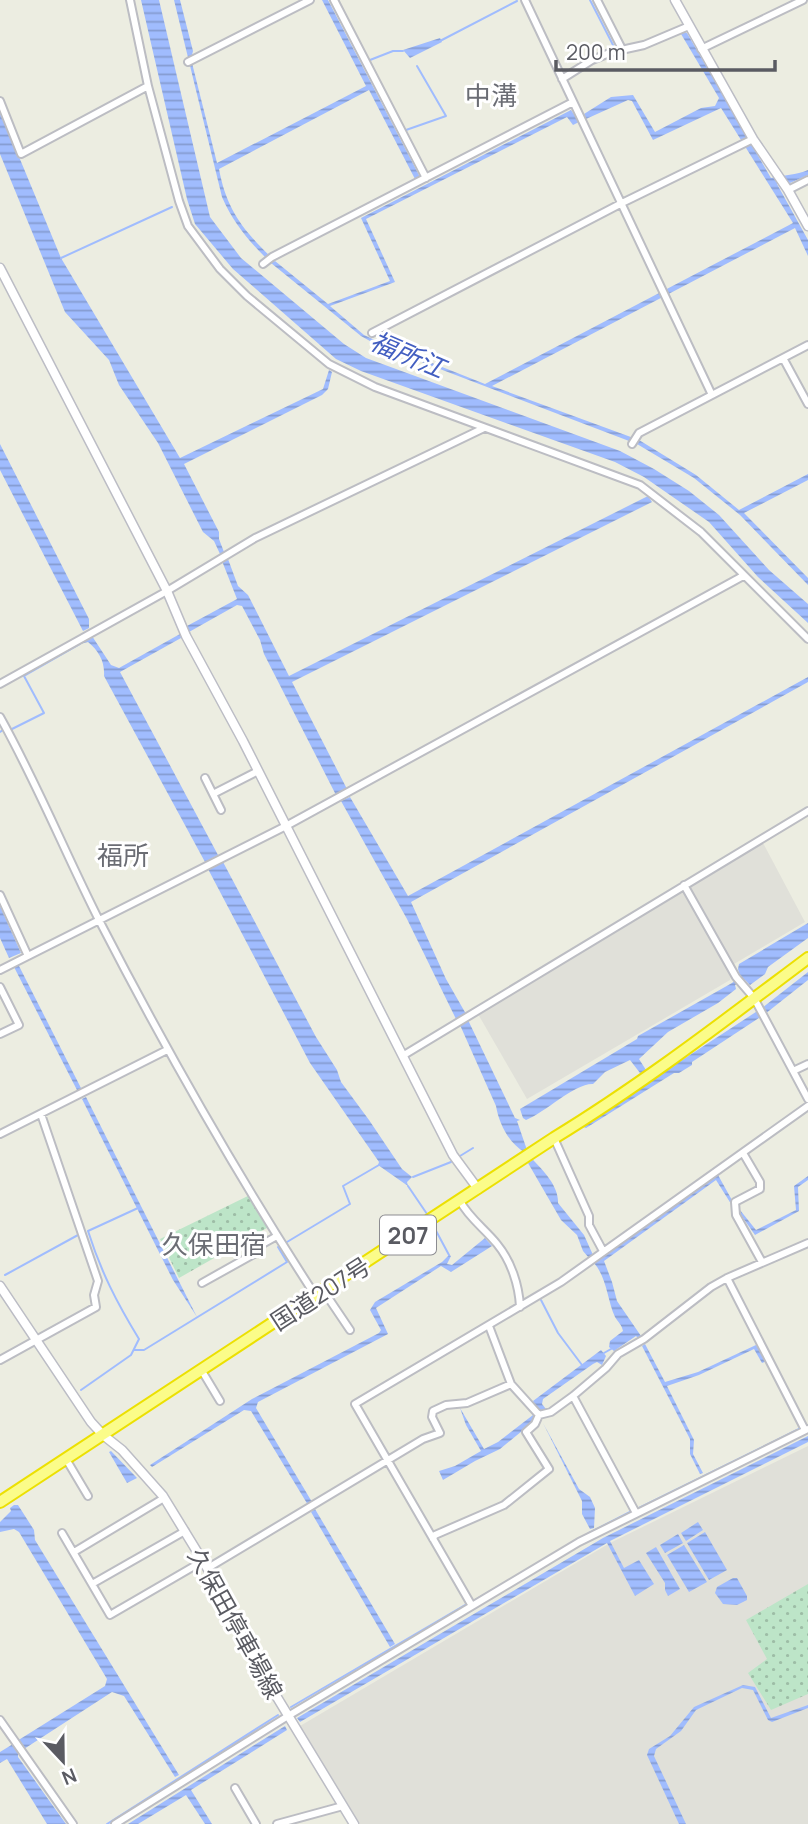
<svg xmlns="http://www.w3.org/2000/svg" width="808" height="1824" font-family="Manrope,'Noto Sans JP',sans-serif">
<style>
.industrial{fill:#e0e0d9}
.grass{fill:url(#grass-dots)}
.water{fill:url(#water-rules)}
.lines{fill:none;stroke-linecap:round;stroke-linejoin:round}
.stream{stroke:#a0bcfe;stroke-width:2}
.street-casing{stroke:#bcbdc3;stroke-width:10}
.secondary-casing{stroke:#bcbdc5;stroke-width:11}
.highway-casing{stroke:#ece002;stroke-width:14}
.street{stroke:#fff;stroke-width:6}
.secondary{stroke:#fff;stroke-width:8}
.highway{stroke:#fbfc89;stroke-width:10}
.labels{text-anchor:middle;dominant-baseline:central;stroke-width:6;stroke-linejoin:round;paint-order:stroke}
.shield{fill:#fff;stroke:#8c8c91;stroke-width:2}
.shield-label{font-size:23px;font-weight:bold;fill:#5a5b62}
.street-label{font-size:24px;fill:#5a5b62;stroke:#fff}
.neighbourhood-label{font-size:26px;fill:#6b6d74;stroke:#fff}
.water-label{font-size:26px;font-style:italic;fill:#435fc1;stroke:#fff}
</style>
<defs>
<pattern id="grass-dots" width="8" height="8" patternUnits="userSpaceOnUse" patternTransform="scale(1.75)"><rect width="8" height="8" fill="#bde5c8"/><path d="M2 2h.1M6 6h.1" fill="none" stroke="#9dbda6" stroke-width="1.8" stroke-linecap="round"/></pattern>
<pattern id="water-rules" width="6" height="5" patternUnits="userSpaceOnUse" patternTransform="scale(1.75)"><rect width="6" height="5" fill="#a0bcfe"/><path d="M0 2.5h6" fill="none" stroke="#859cd1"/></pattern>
</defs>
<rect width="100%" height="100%" fill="#ecede1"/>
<path class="industrial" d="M762 841 805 922 734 964 730 980 527 1099 478 1014Z
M808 1446V1824H360L300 1726 610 1543Z"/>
<path class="grass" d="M254 1193 274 1224 179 1278 160 1239Z
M808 1584V1694L771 1710 748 1673 767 1659 746 1620Z"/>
<path class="water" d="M141 0H159L210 217 241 258 344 344 366 358 620 451 654 469 689 491 719 515 769 570 808 604V623L758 577 709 522 644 477 615 462 361 371 336 359 233 269 195 224 187 199Z
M174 0H180L193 51 191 59 217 163 366 86 322 0H328L420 177 415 179 369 90 219 169C226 207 241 228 269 255L266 258C247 239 233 222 222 197Z
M684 32 687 33 771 178C784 175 796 175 808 170V175L790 183 785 181 777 184 808 240V256L795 228 492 386 639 440 696 475 739 510 808 474V480L744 513 808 578V585L740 515 694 478 637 444 377 345 361 336 271 263 275 261 328 304 390 281 361 218 571 110 579 122 573 125 567 117 366 219 395 282 330 306 364 335 379 342 485 384 793 223 721 108 653 140 632 101 628 100 586 119 584 114 611 97 633 95 655 132 701 108 715 106 719 98 681 34Z
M440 38 442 42 410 58 403 50Z
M0 111 61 258 180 458 323 389 329 370 332 372 328 389 322 395 184 464 219 532V539L224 552 220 554 214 541 203 532 158 443 119 385 109 360 65 312 0 154Z
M0 444 89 619V628L83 631 0 470Z
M648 496 652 502 292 682 347 789 336 795 264 654 260 640 242 606 237 605 189 632 187 626 237 599 222 561 228 559 238 586 248 595 289 676Z
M180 634 181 638 120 672 218 855 205 862 104 676C105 662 99 651 88 642L80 644 92 636 111 665 119 668Z
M808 677V682L411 902 446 979 466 1014 456 1019 407 919 341 801 350 797 408 896Z
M223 862 316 1037 337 1070 341 1082 369 1120 402 1169 412 1177 407 1182 408 1186 378 1165 379 1162 310 1063 208 869Z
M0 906 21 953 9 958 0 938Z
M808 923V938L768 967 765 974 750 985 745 980 735 985 736 989 718 1003 668 1032 639 1059 646 1070 640 1073 630 1060 605 1072 593 1084C575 1083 546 1112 526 1120L523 1118 520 1109 637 1039 638 1036 732 983 740 976 738 969 739 964Z
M18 964 82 1090 78 1092 14 967Z
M808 972V980L765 1014 692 1062V1065L679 1073H674L586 1128 581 1126 762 1008Z
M468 1020 515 1118 520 1120 517 1121 527 1150 524 1152C509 1143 499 1124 496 1106L460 1025Z
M86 1097 197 1317 173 1280 82 1099Z
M533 1160C544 1171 559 1187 558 1203L584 1235 593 1255 589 1258 583 1251 577 1235 561 1220 528 1163Z
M718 1175 733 1202V1207L716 1180 604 1261 612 1282 617 1301 641 1336 638 1338 636 1336 614 1351 609 1347 610 1341 623 1331C622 1325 618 1322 615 1317 607 1299 607 1278 594 1263Z
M808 1176V1180L798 1187 799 1211 755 1235 741 1215 740 1210 756 1230 796 1210 794 1186Z
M485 1238 492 1246 451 1272 441 1266 376 1308 388 1334 258 1402 256 1408 312 1502 308 1505 251 1411 244 1410 152 1467 150 1465 252 1399 379 1333 381 1330 370 1310 375 1302 442 1262 449 1255 451 1256 447 1264 452 1265Z
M645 1344 665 1382 698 1372 756 1345 767 1361 762 1363 754 1349 699 1375 667 1386 694 1440 693 1454 703 1473 700 1474 690 1454V1439L642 1346Z
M601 1350 606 1356 602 1365 597 1362 593 1364 543 1399 542 1404 546 1409 542 1411 536 1408 533 1401Z
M460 1408 484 1449 498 1442 533 1415 535 1417 533 1422 500 1449 475 1461 443 1480 439 1471 455 1466 481 1451 466 1425Z
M543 1423 579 1489 590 1497 595 1508 594 1528 590 1529 582 1514V1501Z
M808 1436V1442L610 1541 624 1568 639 1560 654 1584 635 1596 607 1543 300 1722 297 1718 603 1538Z
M111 1451 137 1478 127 1483 109 1452Z
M14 1505H18L34 1530 35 1540 179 1775 175 1777 124 1696 112 1692 24 1749 17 1741 105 1686 107 1679 19 1532 14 1529 0 1532V1522L11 1511 10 1508Z
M315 1509 395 1644 390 1647 311 1512Z
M698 1522 703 1530 686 1541 681 1533Z
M705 1532 727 1570 709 1580 687 1543Z
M678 1534 683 1543 665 1553 660 1545Z
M684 1545 707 1582 689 1592 667 1555Z
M656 1547 680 1589 668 1596 665 1590V1583L646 1553Z
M733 1578H737L747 1596V1600L737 1605 723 1604 715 1593 717 1587Z
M743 1685 755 1687 771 1718 808 1705V1708L772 1722 768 1720 753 1690 742 1688 696 1710 681 1731 656 1749 654 1756 686 1824H679L647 1755 649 1749 670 1736 694 1707Z
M285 1726 287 1730 191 1790 212 1824H205L186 1795 138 1824H128Z
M13 1744 18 1752V1757L66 1824H47L7 1759 0 1763V1752Z"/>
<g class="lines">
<path class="stream" d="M590 0 613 45
M440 41 517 1
M370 60 393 51H403
M406 130 446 116 417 66
M61 258 172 207
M12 729 44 713 24 676 80 644
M0 732 3 730
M460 1156 473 1148
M413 1177 451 1162
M408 1186 427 1214
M434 1227 449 1255
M287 1242 350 1204 343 1186 379 1165
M591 1256 596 1261
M5 1275 78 1235
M541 1300 558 1333 582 1365
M134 1350H144L287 1262 278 1247
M604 1353 611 1349
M81 1390 131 1355 139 1339C117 1303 101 1272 88 1231L138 1208
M639 1508 801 1428
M475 1600 589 1533 630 1512
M291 1707 465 1605
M107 1824 278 1715"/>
<defs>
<path id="street" d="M130 0 148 86 179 201 188 226 220 269 247 296 329 364 375 387 640 485 701 532 808 639
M334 0 426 178
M525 0 712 395
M597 0 622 49
M701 49 803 0
M188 62 310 0
M562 79 592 60 612 52 644 45 689 26
M0 101 21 154 148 86
M788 190 808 180
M263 264 272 257 573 102
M372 333 622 203 753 139
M783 358 808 404
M632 444 639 433 808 345
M0 684 167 591 255 538 484 428
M0 717C37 783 66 855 100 922 166 1050 237 1175 315 1295
M205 778 221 810
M213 794 258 771
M684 885 736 977 754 998 808 1099
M0 895 28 956
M0 970 286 826 743 576
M0 987 19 1025 0 1034
M404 1055 808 811
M793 1071 808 1064
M0 1134 167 1050
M554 1138 589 1216V1225L603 1251
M743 1153 760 1182V1189L735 1202 736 1215 762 1262
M460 1201C469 1218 485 1229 497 1244 511 1261 519 1285 520 1307
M727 1278 805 1430
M202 1283 261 1250 259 1246 277 1236
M323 1290 350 1330
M489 1326 511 1384 539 1415
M0 1360 96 1307 94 1295 98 1281 41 1114
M202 1371 220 1401
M573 1396 636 1513
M66 1459 88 1496
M62 1533 110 1615 203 1561
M433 1539 435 1535 504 1505 549 1469 526 1432 535 1424 539 1415 551 1412 573 1396 606 1368 618 1354 644 1339 711 1287 727 1278 808 1243
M74 1552 164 1498
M208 1568 423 1439 440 1433 432 1417 433 1411 446 1405 467 1403 511 1384
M92 1584 185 1531
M472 1606 355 1404 561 1282 808 1106
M0 1720 73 1824
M235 1788 256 1824
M115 1824 288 1716 579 1542 808 1429
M277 1824 343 1806"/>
<path id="secondary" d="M675 0 753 139 788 190 808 226
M0 268 167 591 186 636 243 741 453 1155 478 1189
M0 1286 91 1422 103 1435 122 1450 163 1496 223 1594 252 1656 354 1824"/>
<path id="highway" d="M0 1502 554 1138C644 1083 724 1021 808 958"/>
</defs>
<use href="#street" class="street-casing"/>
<use href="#secondary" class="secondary-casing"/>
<use href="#highway" class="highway-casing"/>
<use href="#street" class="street"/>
<use href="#secondary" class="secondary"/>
<use href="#highway" class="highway"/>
</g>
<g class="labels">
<rect class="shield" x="380" y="1215.5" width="56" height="39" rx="5"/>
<g class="shield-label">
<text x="408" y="1235">207</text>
</g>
<g class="street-label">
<text transform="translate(320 1293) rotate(-33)">国道207号</text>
<text transform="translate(236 1623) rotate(61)">久保田停車場線</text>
</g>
<g class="neighbourhood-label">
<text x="491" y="95">中溝</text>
<text x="123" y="855">福所</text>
<text x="214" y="1244">久保田宿</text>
</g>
<g class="water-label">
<text transform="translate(408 354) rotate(23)">福所江</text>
</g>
</g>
<g transform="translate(63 1761) rotate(158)" stroke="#ffffff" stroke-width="5" paint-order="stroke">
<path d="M0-5L12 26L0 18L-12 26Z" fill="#5a5b62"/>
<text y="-10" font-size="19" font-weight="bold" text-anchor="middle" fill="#5a5b62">N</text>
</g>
<path d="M556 60v10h219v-10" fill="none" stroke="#5a5b62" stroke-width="3.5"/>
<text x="566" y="60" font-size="21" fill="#5a5b62" stroke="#ffffff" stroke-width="5" paint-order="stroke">200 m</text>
</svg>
